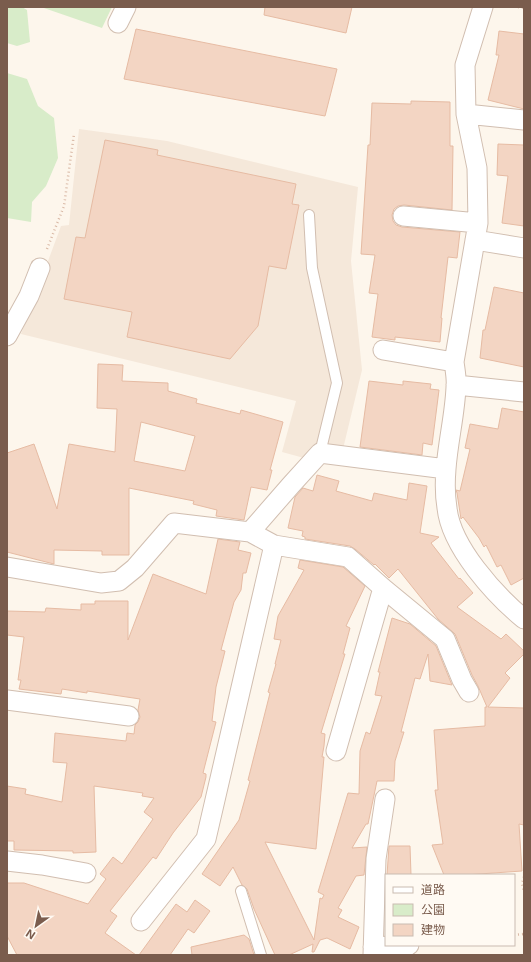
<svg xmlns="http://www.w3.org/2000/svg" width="531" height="962" font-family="Inter,'Noto Sans JP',sans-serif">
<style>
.residential{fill:#f5e8da}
.green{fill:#d8ecc9}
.building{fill:#f3d5c3;stroke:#e6bba3;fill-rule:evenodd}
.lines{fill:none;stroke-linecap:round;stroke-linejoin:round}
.service-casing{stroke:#d1beb0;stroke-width:12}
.minor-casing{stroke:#d1beb0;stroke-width:21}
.path{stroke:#d9b8a5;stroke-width:2.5;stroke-dasharray:1 3;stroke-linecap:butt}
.service{stroke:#fff;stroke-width:10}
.minor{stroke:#fff;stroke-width:19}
</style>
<rect width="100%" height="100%" fill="#fdf6ec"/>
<path class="residential" d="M79 129 167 141 358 187 351 261 362 370 343 449 304 458 282 452 296 401 21 334 61 226 69 225Z"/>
<path class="green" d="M7 7H22L27 10 30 42 17 46 7 43Z
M41 7H112L102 28Z
M7 73 27 79 38 106 54 118 58 158 46 186 32 202 31 222 7 218Z"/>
<path class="building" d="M265 7H352L346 33 264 15Z
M136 29 337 69 325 116 124 79Z
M499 31 524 34V109L488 100 499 55H496Z
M411 101 450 102V146H453L452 210 404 205 398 206 394 209 392 215 393 221 396 225 402 227 460 232 457 258 448 257 441 318H442L440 342 395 337V340L372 337 378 294 369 293 375 255 361 254 368 145H370L372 103 411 104Z
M105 140 158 150 157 155 296 184 292 204 299 205 286 269 269 266 258 326 230 359 127 337 132 312 64 299 76 237 85 238Z
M498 144 524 145V226L502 223 508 176 497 175Z
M494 287 524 293V367L480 358 483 330H485Z
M98 364 123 365 122 381 168 383V391L197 399 196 403 240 414 241 410 283 422 270 470H272L267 490 251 487 244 520 216 516 217 510 193 504 194 501 129 488V555H102V551L54 550V564L7 552V453L34 444 57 509 69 444 115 452 117 409 97 408ZM141 422 195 436 185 471 134 461Z
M369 381 403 385V381L431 384 430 389 439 390 432 445 423 443 422 455 360 447Z
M502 408 524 412V578L511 585 501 565 497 567 486 545 484 547 479 538 463 517 461 519 457 493 456 490 460 491 470 449 465 448 470 424 498 429Z
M317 475 339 481 336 491 372 501 374 493 407 500 409 483 427 486 420 533 439 537 431 543 459 579 460 578 473 593 457 607 501 639 506 634 524 651V654L505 673 510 678 488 707 524 708V825L519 824 522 871 465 875H444L432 845 443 844 435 790H438L434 730 485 726V707H487L478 686 472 675 455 634 438 619 398 569 389 578 375 564 374 565 355 549 350 546 305 539V537L302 536 303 531 288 528 295 497 303 488 313 491Z
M218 539 240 542 238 550 251 553 246 573H243L241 590 234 602 221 650 225 651 216 687 212 721 216 722 203 773 206 774V777L201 797 173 833 156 859 153 857 110 911 117 916 105 933 136 955H17L7 936V883H24L88 904 106 879 100 874 113 857 122 864 153 819 144 812 154 798 142 796 143 793 94 786 96 852 73 853V851L14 850V841H7V786L26 789 25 794 62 802 67 763 53 762 55 733 126 741 127 733 134 734 135 725 138 722 140 717 138 710 140 699 87 691V693L62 689 61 694 19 689 21 680H18L24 637 7 635V611L45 612 46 608 81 610V604H95V601H128V640L153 574 206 594Z
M300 560 343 567 365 586 346 626 350 628 343 654H345L321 733 325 734 324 746 322 757H324L316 849 265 842 314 940 320 898 322 899 324 895 318 892 348 793 359 794 360 751 366 732 370 734 382 696 375 695 380 672H378L392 618 410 624 436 646 452 685 430 681 428 654 420 679 415 678 401 732H404L395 761 394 781H377L368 824H366L352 848 367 847 364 875 356 876 338 908 342 910 338 917 359 927 350 949 327 938 320 940 314 952H312L313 944 289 955H275L254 909 247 889 242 885 233 867 220 886 202 874 239 820 250 781 248 780 270 693 268 692 276 664H275L281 640 274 639 278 616 304 570 298 568Z
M389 846H410L411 875H387Z
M195 900 210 911 194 933 188 929 170 955H139L176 904 187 912Z
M244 935 249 939 254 955H192L191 947Z"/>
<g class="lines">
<defs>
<path id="service" d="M309 215 312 268 337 383 320 453
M241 891 261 955"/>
<path id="minor" d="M483 7 465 65 466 114 477 168 478 223 454 362C455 370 457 379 456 387 455 414 448 441 446 469 445 481 445 496 447 508 451 547 495 595 524 619
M118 23 126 7
M466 114 524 120
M403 216 478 223
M475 240 524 248
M7 336 29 296 40 268
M383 350 454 362
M456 385 524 392
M250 532 291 485 320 453 446 469
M274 545 348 557 383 588 445 639 462 680 469 692
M7 567 101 583 119 581 135 568 174 523 250 532 274 545 206 839 141 921
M7 700 129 716
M336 751 383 588
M7 861 42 865 86 873
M373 947 409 945
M373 955 376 859 385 799"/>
</defs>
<use href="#service" class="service-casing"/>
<use href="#minor" class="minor-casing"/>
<path class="path" d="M518 7 524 8
M47 249 64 206 74 134
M524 877 522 883 524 892
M514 935 524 934"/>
<use href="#service" class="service"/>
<use href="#minor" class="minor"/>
</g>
<rect width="531" height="962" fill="none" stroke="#7a5c4d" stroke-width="16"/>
<rect x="385" y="874" width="130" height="72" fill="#fffaf3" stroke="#cabbb1"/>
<rect x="393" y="887" width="20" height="6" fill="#ffffff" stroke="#cabbb1"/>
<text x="421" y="894" font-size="12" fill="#7a5c4d">道路</text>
<rect x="393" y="904" width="20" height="12" fill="#d8ecc9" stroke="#cabbb1"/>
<text x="421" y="914" font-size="12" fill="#7a5c4d">公園</text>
<rect x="393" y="924" width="20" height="12" fill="#f3d5c3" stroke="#cabbb1"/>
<text x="421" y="934" font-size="12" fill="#7a5c4d">建物</text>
<g transform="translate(36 926) rotate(213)" stroke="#fffaf3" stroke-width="3" paint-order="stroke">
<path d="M0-3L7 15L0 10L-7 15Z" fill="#7a5c4d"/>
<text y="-6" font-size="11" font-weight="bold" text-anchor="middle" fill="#7a5c4d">N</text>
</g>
</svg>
